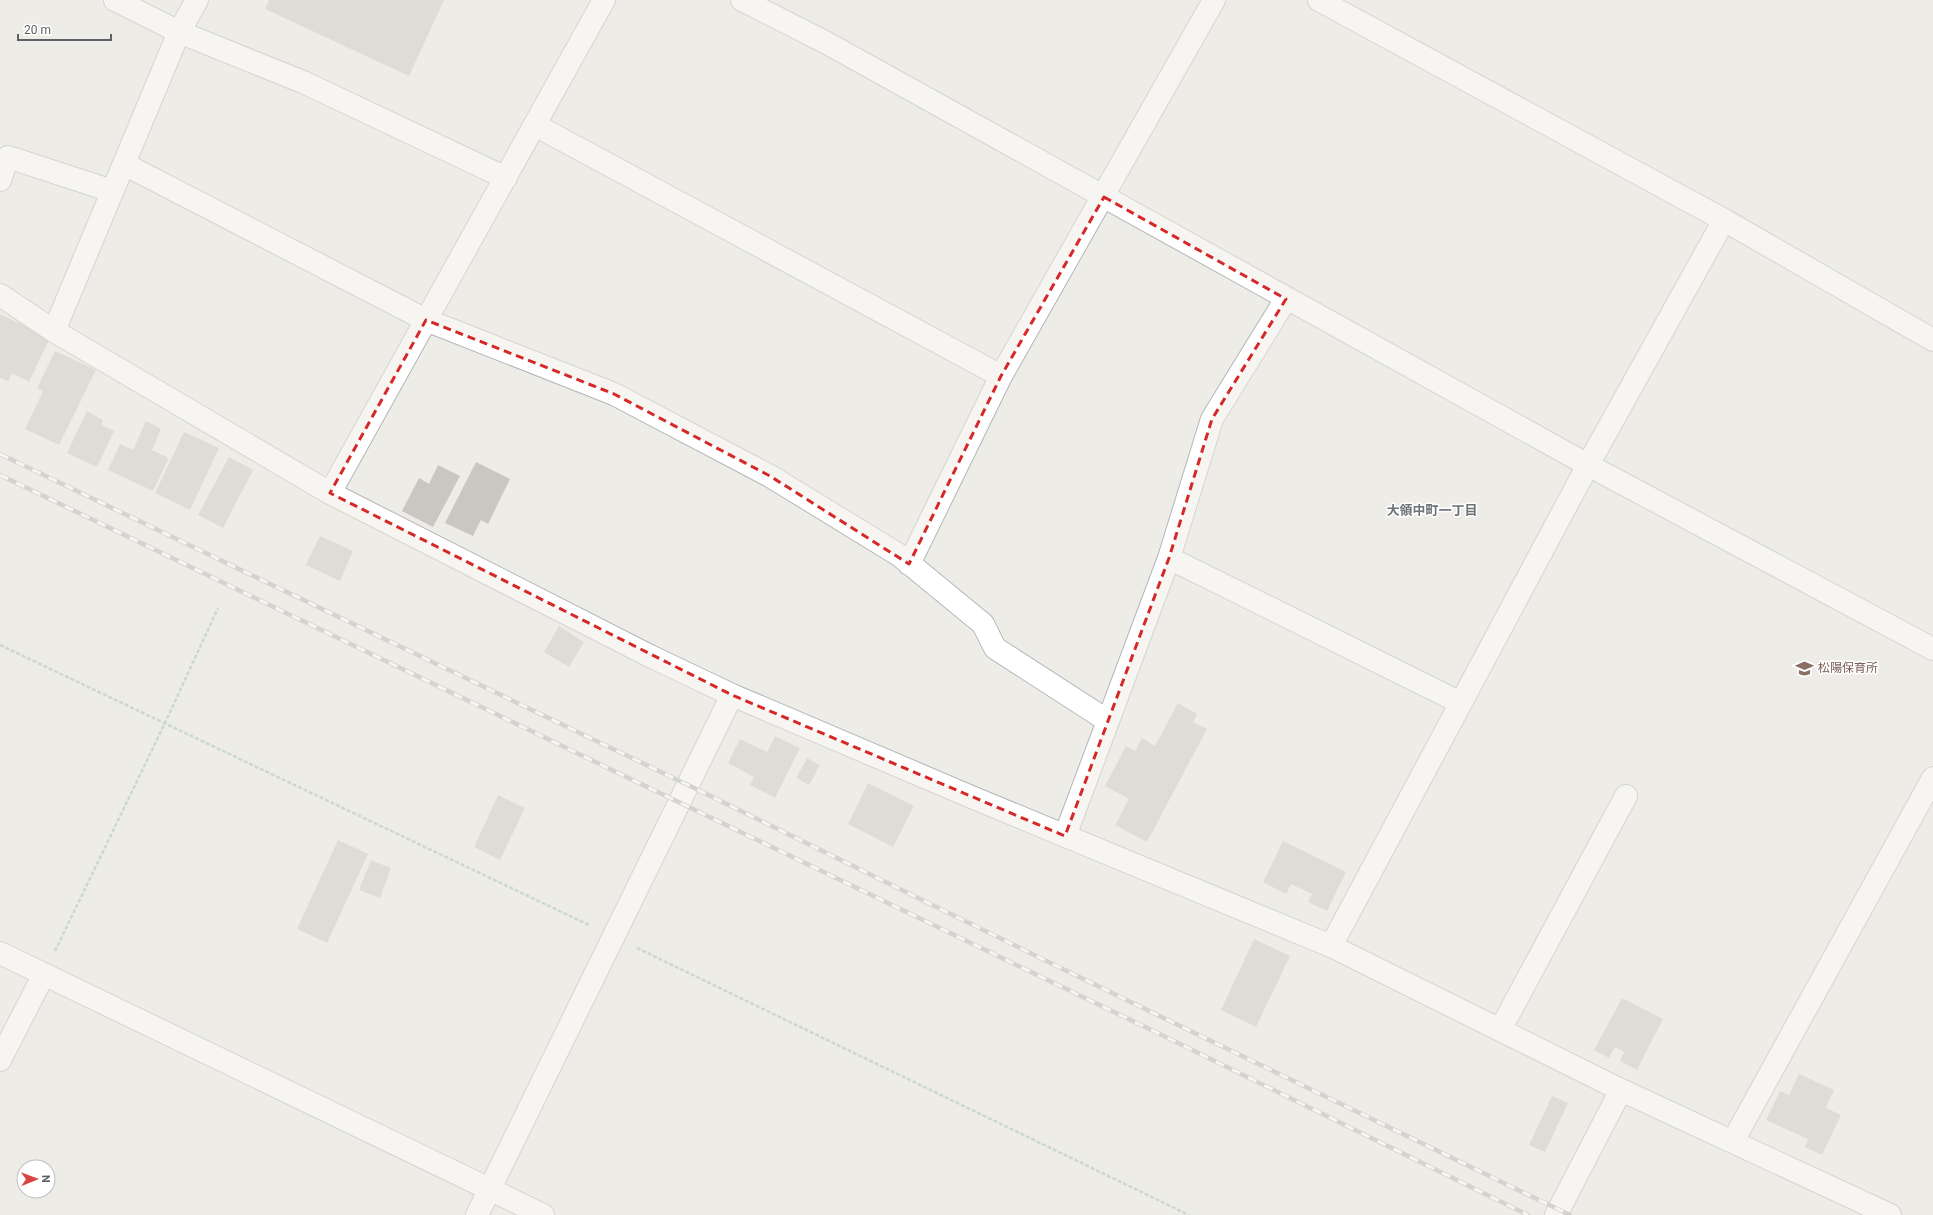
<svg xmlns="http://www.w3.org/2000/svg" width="1933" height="1215" font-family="Roboto,'Noto Sans JP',sans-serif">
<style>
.building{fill:#cac7c2}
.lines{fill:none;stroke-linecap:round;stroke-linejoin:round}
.street-casing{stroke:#b3b6b9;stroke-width:24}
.secondary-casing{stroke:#b2b5b9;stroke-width:24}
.path{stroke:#9ec4a7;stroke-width:2.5;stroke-dasharray:4 2;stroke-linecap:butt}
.street{stroke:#fff;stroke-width:22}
.secondary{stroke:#fff;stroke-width:22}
.rail-casing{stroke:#b3b4b5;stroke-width:4.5}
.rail{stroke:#fff;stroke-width:3;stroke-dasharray:9;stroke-linecap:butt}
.marked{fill:none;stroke:#d62828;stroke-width:3;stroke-dasharray:8 5;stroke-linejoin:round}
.labels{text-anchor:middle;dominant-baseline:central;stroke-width:3;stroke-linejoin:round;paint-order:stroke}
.education-label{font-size:12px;fill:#785e54;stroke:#fff;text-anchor:start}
.neighbourhood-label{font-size:13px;font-weight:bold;fill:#6e7376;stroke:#fff}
</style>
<rect width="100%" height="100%" fill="#eeece6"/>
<path class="building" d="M269 0H444L409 76 265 9Z
M0 314 50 338 29 382 12 373 8 381 0 378Z
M55 351 96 370 59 445 25 429 43 391 37 388Z
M87 411 103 420 101 425 114 431 97 467 67 453Z
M146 421 161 429 152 450 169 458 153 491 108 470 120 444 133 450Z
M184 432 219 448 190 510 155 493Z
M229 457 253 470 223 528 198 515Z
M476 462 510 479 488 524 481 520 473 536 445 523Z
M438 465 460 476 433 527 402 511 419 478 429 484Z
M320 536 353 551 340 581 306 565Z
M559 626 584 642 569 667 544 652Z
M1178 703 1197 714 1193 722 1207 729 1147 842 1115 825 1129 799 1105 786 1126 746 1135 751 1142 738 1155 746Z
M775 736 800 748 775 798 750 785 754 777 728 763 740 739 767 752Z
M807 758 820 765 809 785 796 778Z
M868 783 914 806 893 847 848 824Z
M498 795 525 808 500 860 474 847Z
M338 840 368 854 327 943 297 929Z
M1283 841 1346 872 1327 911 1308 902 1312 894 1291 884 1286 894 1263 882Z
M371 860 391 868 380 898 359 890Z
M1254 939 1290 956 1256 1027 1221 1010Z
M1622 998 1663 1019 1637 1070 1620 1061 1624 1052 1615 1047 1609 1058 1594 1050Z
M1799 1074 1834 1090 1826 1108 1841 1115 1822 1155 1805 1147 1808 1139 1766 1120 1780 1091 1789 1095Z
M1552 1096 1568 1103 1545 1152 1529 1145Z"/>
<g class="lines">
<defs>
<path id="street" d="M115 0 179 32 303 82 506 178
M1319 0 1724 220 1933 340
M535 125 1001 376 1214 0
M124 164 426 320 614 394 770 476 899 555 983 624 995 648 1108 721
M0 180 8 157 112 191
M0 295 54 331 330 493 650 656 732 695 969 796 1331 946 1621 1090 1890 1215
M54 331 179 32 197 0
M330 493 604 0
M1169 558 1212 419 1286 299
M909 564 1001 376
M1065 836 1169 558 1461 703
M1331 946 1588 465 1724 220
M0 953 543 1215
M1500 1030 1626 796
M0 1060 44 974
M1733 1141 1933 778
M477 1215 732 695
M1556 1215 1621 1090"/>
<path id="secondary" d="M742 0 825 42 1588 465 1933 649"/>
</defs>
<use href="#street" class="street-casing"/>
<use href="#secondary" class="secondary-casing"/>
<path class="path" d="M0 645 589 925
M637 948 1189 1215
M55 951 165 723 218 608"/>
<use href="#street" class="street"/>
<use href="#secondary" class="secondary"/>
<defs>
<path id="rail" d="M0 454 688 785 1071 973 1570 1215
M0 475 1168 1038 1528 1215"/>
</defs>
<use href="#rail" class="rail-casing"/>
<use href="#rail" class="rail"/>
</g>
<path d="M0 0H1933V1215H0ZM1104 197 1286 299 1212 419 1169 558 1065 836 732 695 330 493 426 320 614 394 770 476 909 564 1001 376Z" fill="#eeece6" fill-opacity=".55" fill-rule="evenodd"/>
<path class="marked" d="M1104 197 1286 299 1212 419 1169 558 1065 836 732 695 330 493 426 320 614 394 770 476 909 564 1001 376Z"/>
<defs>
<symbol id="school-bare" viewBox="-9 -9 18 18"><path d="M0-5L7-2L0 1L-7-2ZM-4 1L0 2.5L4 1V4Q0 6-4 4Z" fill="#8d6e63" stroke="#fff" stroke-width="2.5" paint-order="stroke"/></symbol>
</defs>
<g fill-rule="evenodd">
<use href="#school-bare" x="1792" y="656" width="25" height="25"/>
</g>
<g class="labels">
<g class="education-label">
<text x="1818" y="668">松陽保育所</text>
</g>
<g class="neighbourhood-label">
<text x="1432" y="510">大領中町一丁目</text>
</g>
</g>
<g transform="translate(36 1179) rotate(89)"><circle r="19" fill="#ffffff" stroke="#bec0c1"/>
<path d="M0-3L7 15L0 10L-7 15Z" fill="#d84542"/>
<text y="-6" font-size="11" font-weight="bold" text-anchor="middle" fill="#5d6165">N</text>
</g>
<path d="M18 34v6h93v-6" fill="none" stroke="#5d6165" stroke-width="2"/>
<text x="24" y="34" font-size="12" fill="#5d6165" stroke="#ffffff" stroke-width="3" paint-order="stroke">20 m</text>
</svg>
